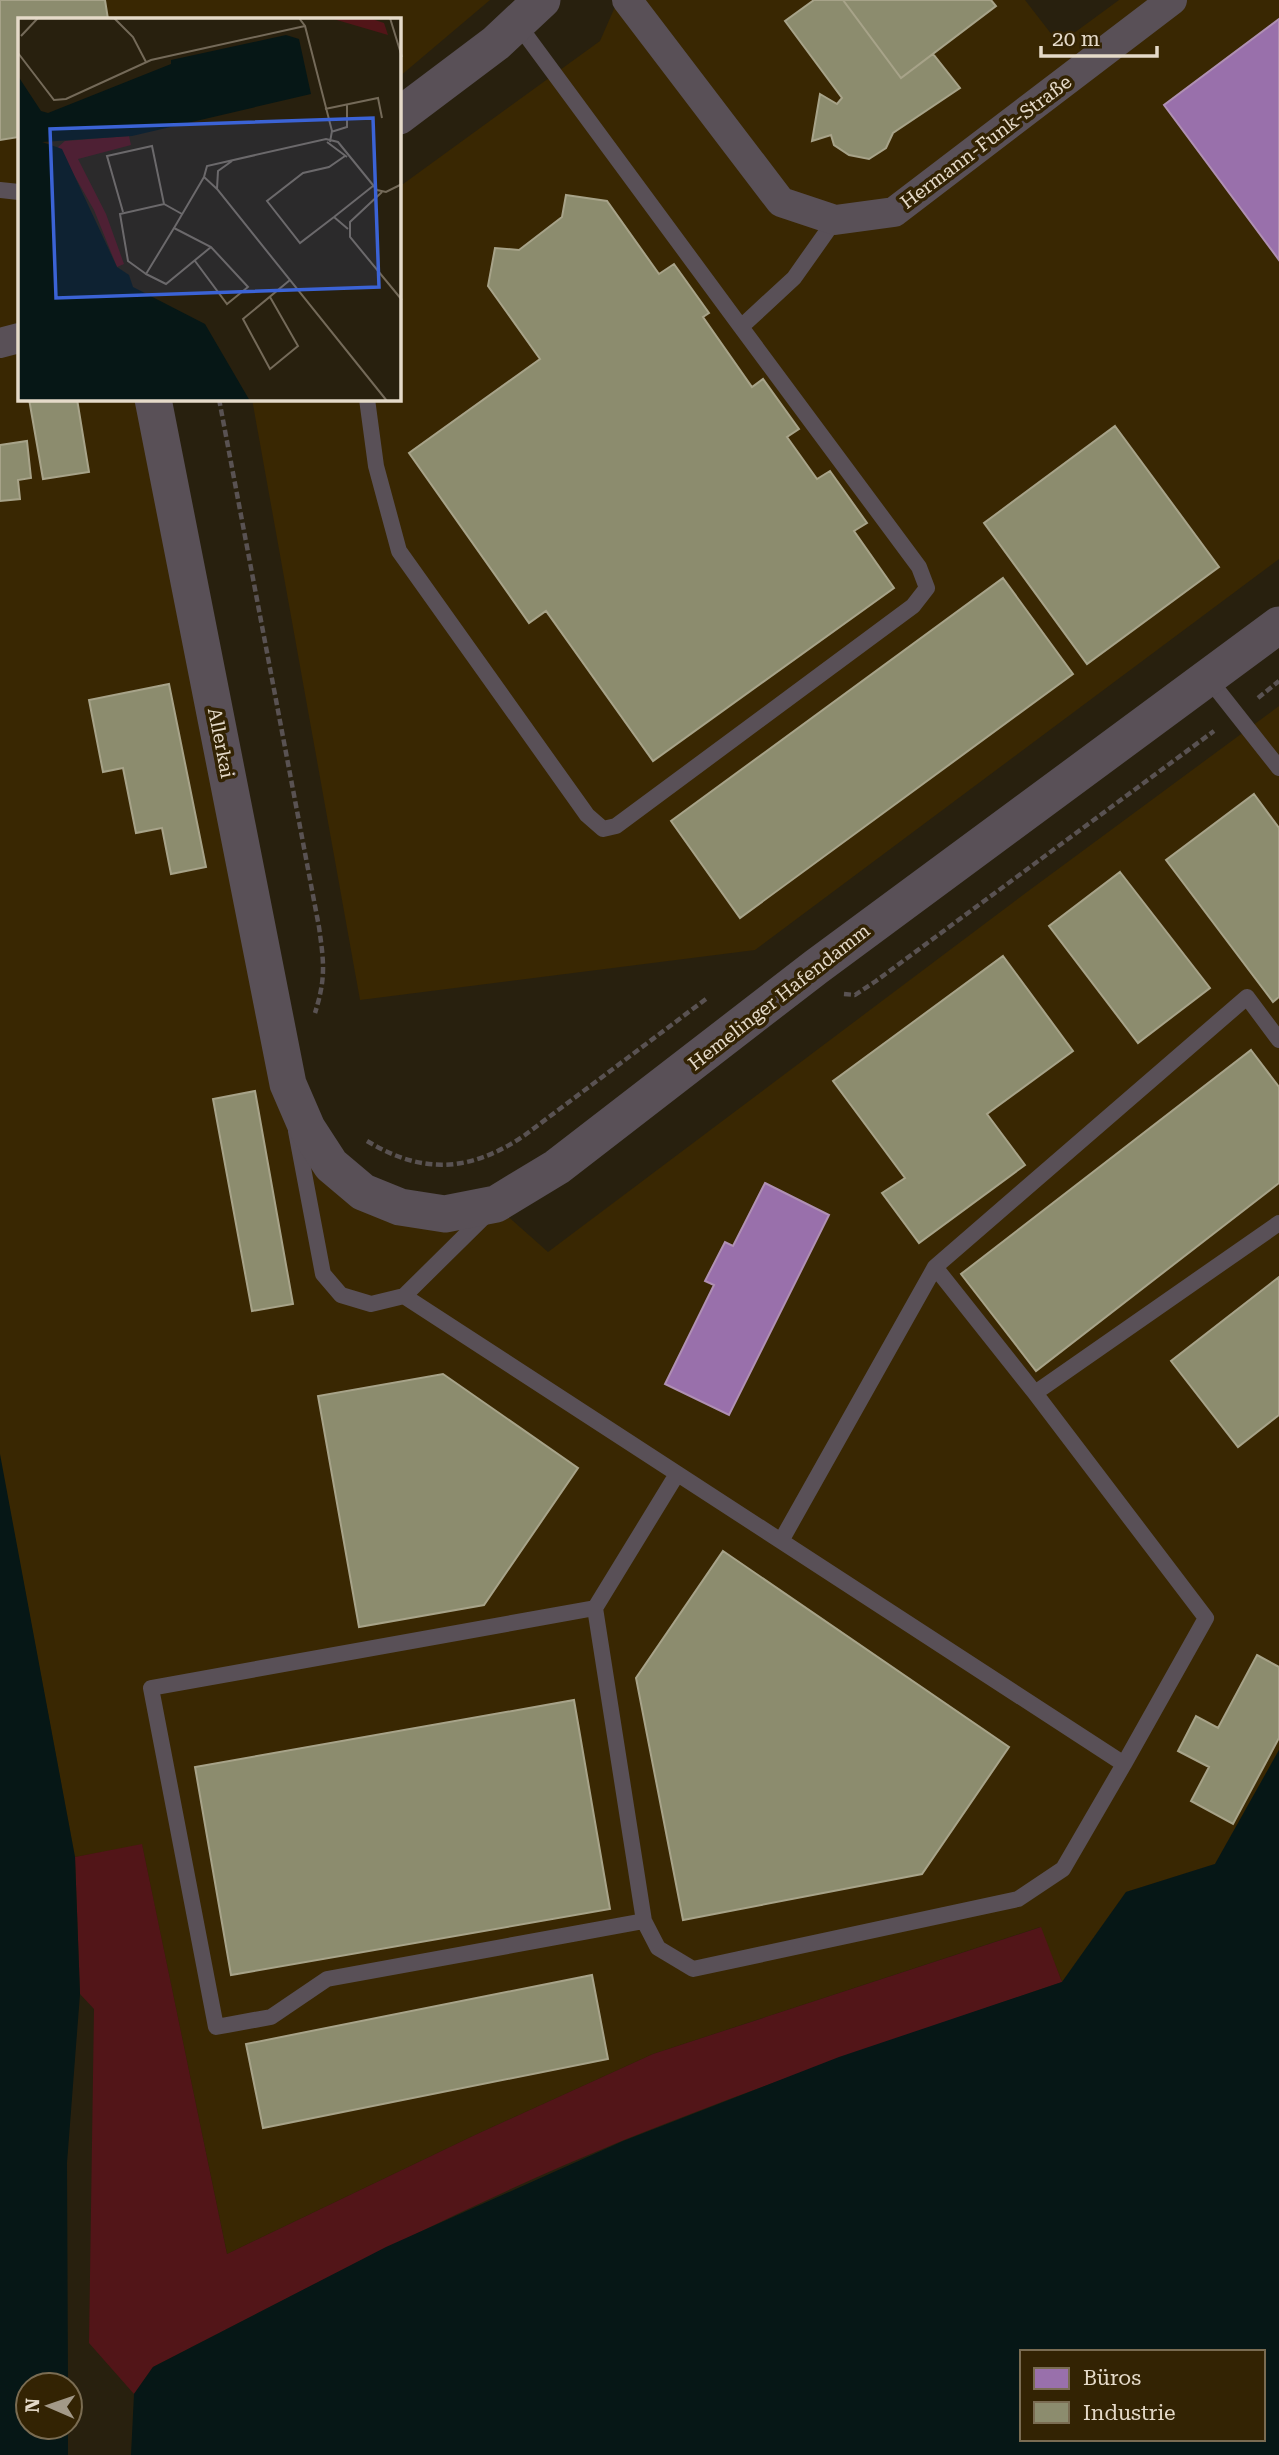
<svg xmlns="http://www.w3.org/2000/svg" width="1279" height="2455" font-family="'Roboto Serif',serif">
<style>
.built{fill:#392702}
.green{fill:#521518}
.water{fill:#061716;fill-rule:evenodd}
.offices{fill:#9970ab;stroke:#b090b4;stroke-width:2}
.industry{fill:#8c8c6e;stroke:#a7a389;stroke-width:2}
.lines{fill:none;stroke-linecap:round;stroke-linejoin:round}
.path{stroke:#595252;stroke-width:4.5;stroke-dasharray:7 3.5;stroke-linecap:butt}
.service{stroke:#595057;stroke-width:16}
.minor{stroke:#595057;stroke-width:30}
.tertiary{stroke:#595057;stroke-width:37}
.labels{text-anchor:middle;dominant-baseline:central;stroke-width:7;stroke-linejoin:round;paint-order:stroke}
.street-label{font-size:19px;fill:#e5dac9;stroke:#332303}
.inset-road{fill:none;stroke:#746a59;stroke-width:2}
.view{fill:#3b63d6;fill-opacity:0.15;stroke:#3b63d6;stroke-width:3.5}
.inset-edge{fill:none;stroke:#e5dac9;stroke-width:3.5}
</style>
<rect width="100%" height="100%" fill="#28200e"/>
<path class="built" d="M0 0H490L399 77V19H19V399H171L284 1086 335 1181 504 1213 548 1252 1027 892 1279 706V1750L1215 1864 1126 1892 1062 1982 1040 1927 653 2054 475 2135 227 2254 142 1845 75 1857 0 1458Z
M618 0H1025L1059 44 1119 0H1279V559L755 950 360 1000 252 399H399V187L600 41Z"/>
<path class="green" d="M142 1844 227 2254 475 2135 653 2054 1041 1927 1062 1982C915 2032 768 2082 624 2140 463 2206 308 2287 153 2367L134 2394 89 2343 94 2009 80 1994 75 1857Z"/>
<path class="water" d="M0 1454 75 1857 80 1994 67 2163 68 2385H28V2427H68V2455H0Z
M1279 1750V2455H131L134 2394 153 2367 386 2247 623 2141 839 2057 1062 1982 1126 1892 1215 1864ZM1022 2352H1263V2439H1022Z"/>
<path class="offices" d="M1279 19V260L1164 105Z
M765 1183 829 1215 729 1415 665 1384 714 1285 705 1281 725 1242 733 1246Z"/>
<path class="industry" d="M0 0H105L108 19H19V137L0 140Z
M814 0H843L901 78 933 54 960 88 893 133 886 148 869 159 849 155 834 145 831 135 812 141 820 94 837 104 842 98 785 21Z
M843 0H991L996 6 901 78Z
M566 195 607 201 659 274 674 264 709 313 703 317 752 387 763 379 799 429 787 437 817 479 830 471 867 523 854 531 894 588 653 761 546 611 529 623 409 453 540 359 488 286 495 248 519 250 562 217Z
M29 399H77L89 472 43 479Z
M1115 426 1219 567 1087 664 984 523Z
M27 441 31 478 18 480 20 499 0 501V445Z
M1003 578 1073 674 740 918 671 821Z
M169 684 206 867 171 874 162 828 136 833 123 768 103 772 89 700Z
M1254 794 1279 828V997L1273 1002 1166 860Z
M1120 872 1210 988 1138 1043 1049 926Z
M1003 956 1073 1051 987 1114 1025 1165 919 1243 882 1193 905 1178 833 1081Z
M1251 1050 1279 1087V1183L1036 1371 961 1274Z
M255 1091 293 1304 252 1311 213 1099Z
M1279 1277V1415L1238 1447 1171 1361Z
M443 1374 578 1468 484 1605 359 1627 318 1396Z
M723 1551 1009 1747 922 1874 683 1920 636 1678Z
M1257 1655 1279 1667V1738L1233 1824 1191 1801 1209 1767 1178 1751 1196 1716 1218 1728Z
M574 1700 610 1909 231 1975 195 1767Z
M592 1975 608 2059 263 2128 246 2044Z"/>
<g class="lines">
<path class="path" d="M219 399 319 927C324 963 326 978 315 1013
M1258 698 1279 681
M844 994 855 995 876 981 1214 731
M367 1141C423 1175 471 1172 525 1135L706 999"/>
<path class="service" d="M517 23 741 327
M0 190 19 192
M367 399 376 466 399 551 587 815 603 829 616 826 913 606 927 588 919 567 741 327 794 278 835 220
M1208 678 1279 768
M296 1131 323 1274 341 1295 371 1304 404 1296 487 1214
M404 1296 781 1541 935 1267 1247 997 1279 1040
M1035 1393 1279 1223
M677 1474 595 1608 644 1921 658 1948 693 1969 1018 1899 1063 1869 1124 1764
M781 1541 1124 1764 1206 1618 1035 1393 935 1267
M595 1608 151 1688 216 2027 271 2017 327 1979 644 1921"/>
<path class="minor" d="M627 0 781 202 835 220 894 212 1172 0
M0 343 19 338"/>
<path class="tertiary" d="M399 116 496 43 542 0
M153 399 288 1084 307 1128 331 1165 363 1192 400 1207 445 1214 496 1204 557 1167 816 967 1279 625"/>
</g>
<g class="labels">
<g class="street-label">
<text transform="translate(986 142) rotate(-37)">Hermann-Funk-Straße</text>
<text transform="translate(221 743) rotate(79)">Allerkai</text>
<text transform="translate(779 997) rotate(-38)">Hemelinger Hafendamm</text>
</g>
</g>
<g transform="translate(18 18)">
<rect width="383" height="383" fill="#28200e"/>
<path d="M312 0H351L366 5 370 17ZM111 118 113 127 60 141 88 196 106 246 99 249 76 192 40 129 47 123Z" fill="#521518"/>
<path d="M268 17 281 21 293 76 114 118 24 124 44 131 99 249 111 257 115 269 187 306 232 383H0V58L23 93 30 95 153 46V42Z" fill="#061716"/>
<path class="inset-road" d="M96 0 115 19 128 44M281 0 287 8 314 113 312 124M372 0 384 39M3 18 20 0M0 35 36 82 48 81 133 42 287 8M307 91 360 80 364 100M313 114 329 109V86M309 124 329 139M327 138 311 149 285 155 249 183 282 225 316 199 330 211M214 143 200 153 199 171 369 383M199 171 186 159 189 148 308 121 320 124 359 172 368 174 384 166M364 174 332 204V219L384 282M105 194 89 138 134 128 146 186M316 199 355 168M156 210 128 256 148 266 193 229M177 243 209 286 230 269 193 229 156 210 186 159M128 256 110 243 102 196 146 186 164 196M252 279 280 328 252 351 225 301 272 262"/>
<path class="view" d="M355 100 361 269 38 280 32 111Z"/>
<rect width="383" height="383" class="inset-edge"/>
</g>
<rect x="1020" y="2350" width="245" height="91" fill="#332303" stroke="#7a6c52" stroke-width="2"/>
<rect x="1034" y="2368" width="35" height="21" fill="#9970ab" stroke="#7a6c52" stroke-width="2"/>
<text x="1083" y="2385" font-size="21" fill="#e5dac9">Büros</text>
<rect x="1034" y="2402" width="35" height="21" fill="#8c8c6e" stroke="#7a6c52" stroke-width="2"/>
<text x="1083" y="2420" font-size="21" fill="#e5dac9">Industrie</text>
<g transform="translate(49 2406) rotate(272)"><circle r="33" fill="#332303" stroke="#7a6c52" stroke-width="2"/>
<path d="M0-5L12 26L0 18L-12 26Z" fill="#a39988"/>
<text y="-10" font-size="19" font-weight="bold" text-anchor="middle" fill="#e5dac9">N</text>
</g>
<path d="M1041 46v10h116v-10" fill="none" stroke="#e5dac9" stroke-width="3.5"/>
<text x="1052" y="46" font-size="21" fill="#e5dac9" stroke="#332303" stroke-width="5" paint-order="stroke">20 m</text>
</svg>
